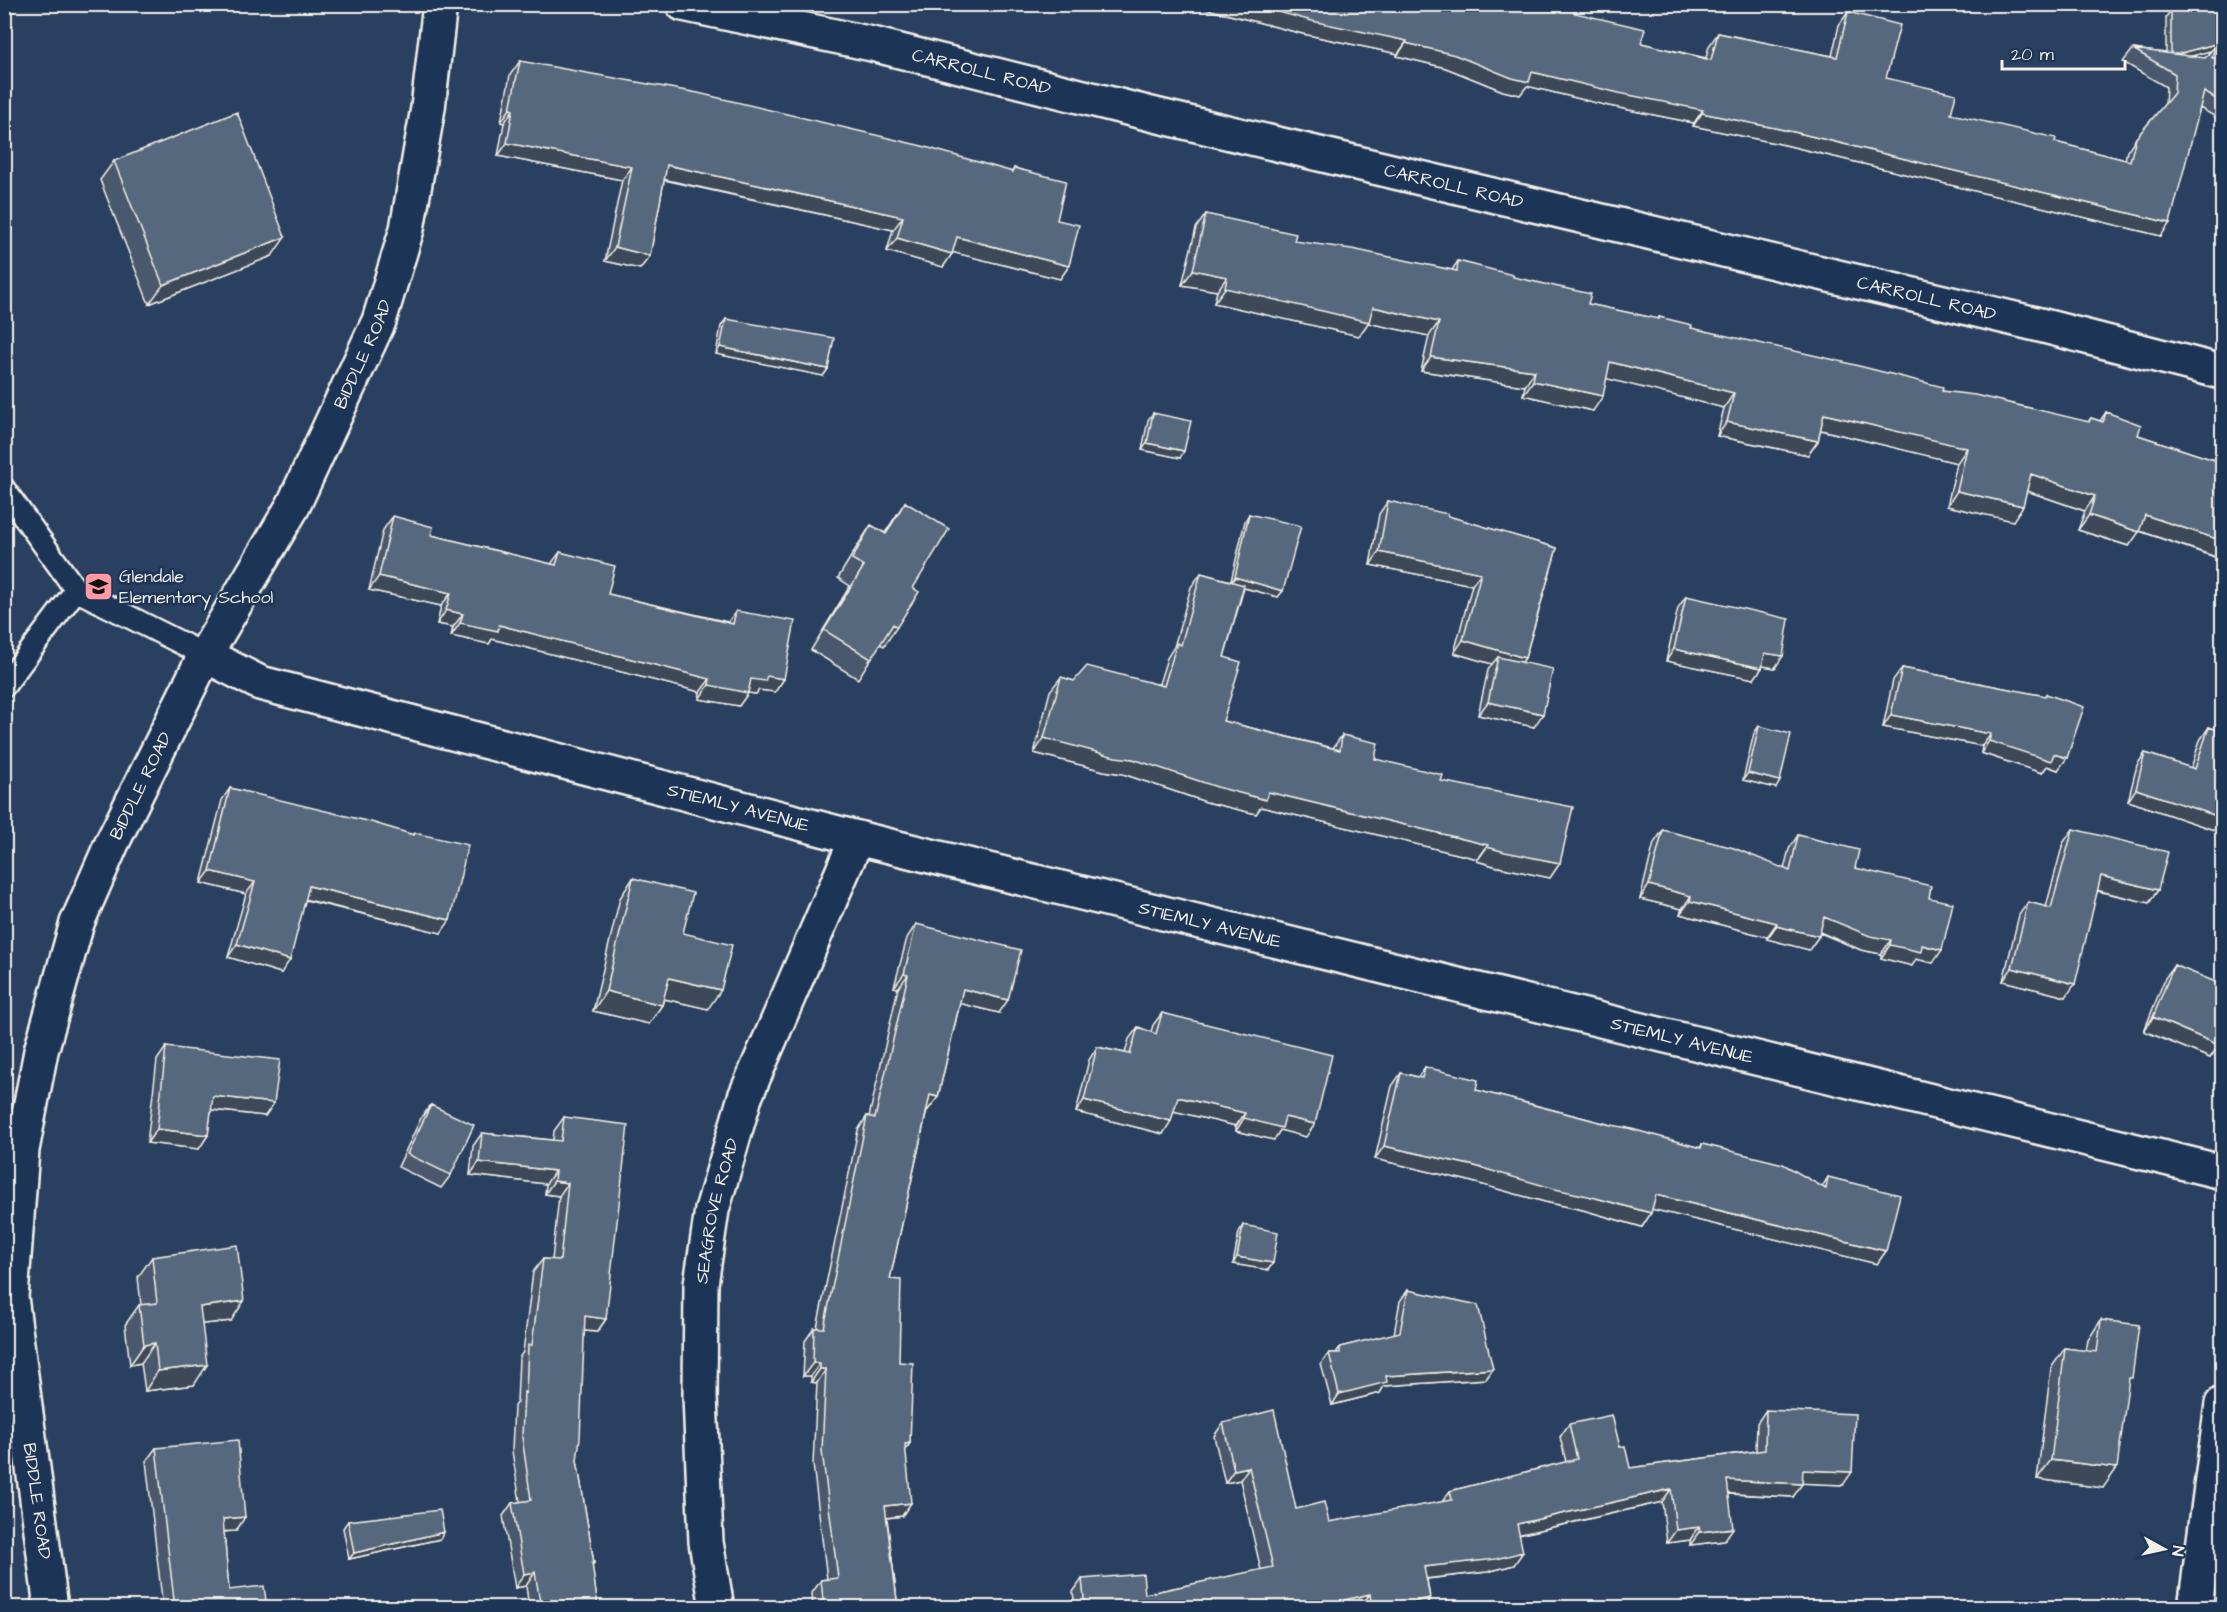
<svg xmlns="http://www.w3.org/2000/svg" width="2227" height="1612" font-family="'Architects Daughter',sans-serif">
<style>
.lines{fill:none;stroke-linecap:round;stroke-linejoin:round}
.service-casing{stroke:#f4f1e8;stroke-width:26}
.minor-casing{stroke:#f4f1e8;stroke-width:38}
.service{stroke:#1d3557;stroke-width:21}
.minor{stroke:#1d3557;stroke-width:33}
.wall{fill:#4a596c;stroke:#f4f1e8;stroke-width:1.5;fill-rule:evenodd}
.shaded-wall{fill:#3c4858;stroke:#f4f1e8;stroke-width:1.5}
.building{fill:#56677d;stroke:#f4f1e8;stroke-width:1.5}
.labels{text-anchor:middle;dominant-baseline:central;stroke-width:5;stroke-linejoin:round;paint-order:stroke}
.street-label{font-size:18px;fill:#f4f1e8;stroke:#1d3557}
.poi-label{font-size:18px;fill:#f4f1e8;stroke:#1d3557;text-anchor:start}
</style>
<rect width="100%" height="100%" fill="#2a4060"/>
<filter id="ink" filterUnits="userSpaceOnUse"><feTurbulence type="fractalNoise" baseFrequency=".0167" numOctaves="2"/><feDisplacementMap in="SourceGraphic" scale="12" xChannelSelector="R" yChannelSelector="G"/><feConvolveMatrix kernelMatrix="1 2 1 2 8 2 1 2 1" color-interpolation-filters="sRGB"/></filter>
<g filter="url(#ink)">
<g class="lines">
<defs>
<path id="service" d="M4 489 76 590 205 655
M4 686 76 590"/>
<g id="minor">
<path id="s1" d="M683 4 872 44 1155 115 2040 325 2222 372"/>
<path id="s2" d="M205 655 260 683 857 838 2222 1172"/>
<path id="s3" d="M51 1608 11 1297 22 1150 41 1051 77 923 112 843 205 655 293 506 379 321 407 229 428 108 440 4"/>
<path id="s4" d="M717 1608 706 1542 700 1396 701 1284 712 1210 745 1097 857 838"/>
<path d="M2195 1608 2222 1404"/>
</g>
</defs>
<use href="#service" class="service-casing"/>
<use href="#minor" class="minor-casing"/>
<use href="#service" class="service"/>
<use href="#minor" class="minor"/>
</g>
<path class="wall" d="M1198 7 1575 13 1641 43 1706 58 1709 46 1718 33 1832 56 1839 25 1848 12 1886 78 1951 114 2055 142 2125 160 2127 151 2136 138 2165 104 2166 87 2123 62 2133 49 2166 53V17L2171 10 2215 48 2212 58 2223 60V104L2214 116 2200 108 2161 236 1785 145 1693 126 1694 123 1609 106 1527 86 1520 95 1503 91 1446 68 1397 56 1398 54 1303 34ZM2211 50 2205 58 2191 56Z
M520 61 1012 172 1014 168 1057 220 1069 266 1060 279 953 252 943 267 887 251 893 230 664 180 650 256 640 269 605 261 622 180 498 156 504 123 501 122 510 75Z
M114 161 272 256 149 304 100 180Z
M1206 214 1294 241 1452 270 1458 261 1513 277 1588 304 1658 319 1659 317 1691 328 1942 391 2088 422 2091 418 2100 421 2106 412 2138 435 2223 463V560L2139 531 2129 546 2078 530 2085 511 2027 491 2013 521 1947 506 1957 463 1922 454 1820 430 1818 441 1808 455 1717 436 1724 408 1607 378 1593 411 1523 395 1525 386 1421 371 1429 336 1368 323 1359 336 1214 303 1217 291 1182 285 1196 228Z
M726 319 828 369 823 376 716 354 721 326Z
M1153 413 1180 458 1142 450 1148 420Z
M1388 501 1448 516 1557 548 1525 658 1522 662 1534 727 1478 715 1488 670 1492 664 1454 653 1472 585 1370 565 1379 514Z
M905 502 913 588 897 627 884 646 880 644 858 679 811 650 850 586 838 578 858 545 871 525 885 533Z
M1249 514 1283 591 1278 597 1244 588 1224 657 1223 721 1333 748 1342 735 1375 759 1441 781 1560 863 1550 878 1494 866 1477 861 1478 859 1261 807 1256 814 1206 802 1123 774 1104 771 1034 753 1050 691 1061 677 1074 681 1159 684 1167 658 1174 647 1191 587 1201 573 1231 581 1245 521Z
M393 516 431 535 551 564 560 552 608 594 728 622 736 611 784 679 775 692 759 690 756 694 748 693 739 706 699 699 700 692 492 639 489 644 451 636 453 627 437 624 441 606 369 590 383 530Z
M1686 596 1775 668 1763 666 1754 679 1666 661 1678 608Z
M1902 668 2045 696 2046 694 2058 770 2047 766 2042 773 1981 753 1982 746 1883 727 1893 680Z
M1759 726 1780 781 1776 788 1743 780 1754 733Z
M2209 727 2223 732V833L2128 801 2137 765 2145 753 2191 768 2200 740Z
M230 788 413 835 415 833 441 933 305 900 281 973 228 957 246 894 201 883 222 800Z
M2073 829 2158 890 2149 903 2097 891 2066 997 2003 981 2019 915 2028 902 2046 907 2063 843Z
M1663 830 1784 869 1789 849 1798 835 1855 868 1929 898 1933 963 1916 959 1912 966 1881 958V954L1861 950 1820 933 1819 936 1809 950 1767 939V937L1680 914 1682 909 1640 899 1654 843Z
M633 878 708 1009 664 999 662 1005 649 1024 593 1011 620 898Z
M916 924 999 1013 960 1003 938 1097 928 1110H927L890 1279 899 1362 910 1443 905 1450 902 1516 887 1518 898 1608H813L812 1593 821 1580 827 1579 813 1464 817 1383 811 1382V1376H803L805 1341 814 1328H817L858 1130 867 1116 869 1117 898 988 894 987 907 938Z
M2174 965 2221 1041 2210 1058 2144 1031 2165 978Z
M1162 1013 1306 1137 1280 1130 1274 1140 1236 1131V1126L1174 1111 1163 1134 1076 1112 1089 1060 1097 1047 1125 1053 1129 1039 1138 1027 1151 1032 1153 1025Z
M166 1047 274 1103 265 1116 211 1110 208 1135 199 1149 147 1143 157 1060Z
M1425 1067 1476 1090 1700 1148 1702 1144 1822 1187 1828 1177 1886 1251 1877 1264 1652 1209 1651 1213 1642 1227 1583 1210 1545 1202 1465 1180 1375 1159 1392 1086 1401 1073 1418 1077Z
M431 1105 451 1175 441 1188 398 1167 421 1118Z
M564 1117 606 1319 597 1332 584 1331 577 1460 594 1563 592 1566 598 1608H529L526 1586 515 1588 503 1516 512 1503 520 1502 512 1451 514 1406 517 1402 519 1358 523 1352 533 1272 543 1259 552 1260 559 1196 545 1194 546 1184 470 1175 473 1146 482 1133 553 1140 554 1131Z
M1243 1225 1273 1263 1268 1270 1233 1264 1239 1232Z
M152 1257 231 1321 202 1324 194 1385 145 1391 141 1363 130 1365 125 1325 139 1305H141L138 1277Z
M1408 1290 1493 1369 1486 1379 1384 1386 1380 1393 1332 1405 1321 1364 1329 1353H1336L1340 1347 1394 1334 1400 1301Z
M2101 1320 2103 1488 2037 1479 2051 1368 2065 1348 2086 1351 2088 1340Z
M1766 1410 1843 1485 1802 1483 1793 1497 1728 1494 1724 1541 1690 1545V1540L1667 1543 1662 1502 1519 1535 1514 1565 1487 1572 1427 1579 1430 1598 1424 1608H1361L1360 1607 1356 1608H1075L1073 1592 1082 1579 1145 1594 1261 1570 1240 1480 1225 1483 1214 1436 1223 1423 1296 1509 1329 1522 1442 1502 1450 1491 1566 1462 1560 1437 1569 1424 1620 1447 1630 1468 1756 1451 1757 1423Z
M156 1448 236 1531 224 1532 229 1590 267 1608H163L146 1461Z
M348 1521 444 1532 440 1539 349 1559 343 1528Z"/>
<path class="shaded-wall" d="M1188 4H1249L1407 41 1398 54 1303 34Z
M1406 43 1532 72 1703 110 1694 123 1609 106 1527 86 1520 95 1503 91 1446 68 1397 56Z
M2219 43 2214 50 2166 63 2171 56Z
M510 109 513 110 504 123 501 122Z
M1702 113 1794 132 2170 223 2161 236 1785 145 1693 126Z
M507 143 632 167 622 180 498 156Z
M667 165 903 217 893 230 658 178Z
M285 237 272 256 149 304 163 285Z
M957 237 1069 266 1060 279 947 251Z
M897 238 952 254 943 267 887 251Z
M615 247 650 256 640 269 605 261Z
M1193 270 1227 277 1217 291 1182 285Z
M1225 288 1373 307 1439 322 1429 336 1368 323 1359 336 1214 303Z
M720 347 828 369 823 376 716 354Z
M1431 357 1535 371 1525 386 1421 371Z
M1610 362 1734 393 1724 408 1600 377Z
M1533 381 1603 396 1593 411 1523 395Z
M1824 414 1932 439 1967 448 1957 463 1813 428Z
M1727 422 1818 441 1808 455 1717 436Z
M1147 443 1184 451 1180 458 1142 450Z
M2031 474 2095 496 2085 511 2021 489Z
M1957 491 2023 506 2013 521 1947 506Z
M2089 515 2139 532 2129 546 2078 530Z
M2145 515 2223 541V553L2219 558 2134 529Z
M1379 552 1481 573 1472 585 1370 565Z
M379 576 451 593 441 606 369 590Z
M1235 577 1283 591 1278 597 1230 584Z
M446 610 463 614 453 627 437 624Z
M460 623 499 625 710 679 700 692 492 639 489 644 451 636Z
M1463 640 1525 658 1516 670 1498 657 1492 664 1454 653Z
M1674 649 1762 668 1754 679 1666 661Z
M1765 653 1783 656 1775 668 1757 665Z
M767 676 784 679 775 692 759 690 756 694 748 693 739 706 699 699 709 685Z
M1488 702 1543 714 1534 727 1478 715Z
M1891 715 1991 734 1982 746 1883 727Z
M1044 738 1133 759 1488 845 1478 859 1261 807 1256 814 1206 802 1123 774 1104 771 1034 753Z
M1989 741 2054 754 2067 758 2058 770 2047 766 2042 773 1981 753Z
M1748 773 1780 781 1776 788 1743 780Z
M2136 789 2223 818V833L2128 801Z
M1487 847 1560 863 1550 878 1494 866 1477 861Z
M210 871 255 882 246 894 201 883Z
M2101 876 2158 890 2149 903 2092 889Z
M1649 885 1691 896 1682 909 1640 899Z
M309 886 450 920 441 933 300 898Z
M1690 901 1777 923 1767 937 1680 914Z
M1824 917 1891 940 1881 954 1861 950 1815 930Z
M1776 926 1819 936 1809 950 1767 939Z
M237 944 290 960 281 973 228 957Z
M1890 945H1922L1942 950 1933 963 1916 959 1912 966 1881 958Z
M2012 968 2075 984 2066 997 2003 981Z
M904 974 908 975 898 988 894 987Z
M669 978 721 990 708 1009 656 997Z
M963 989 1008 1000 999 1013 954 1002Z
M606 991 662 1005 649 1024 593 1011Z
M2153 1017 2219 1045 2210 1058 2144 1031Z
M930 1095 938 1097 928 1110 920 1108Z
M213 1096 274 1103 265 1116 204 1109Z
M1178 1097 1245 1113 1236 1126 1169 1110Z
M1084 1100 1171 1121 1163 1134 1076 1112Z
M1285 1117 1315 1124 1306 1137 1280 1130 1274 1140 1236 1131 1244 1118Z
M157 1129 208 1135 199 1149 147 1143Z
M1384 1146 1475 1166 1592 1197 1651 1213 1642 1227 1583 1210 1545 1202 1465 1180 1375 1159Z
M479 1162 555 1171 546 1184 470 1175Z
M554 1181 568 1183 559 1196 545 1194Z
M1656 1195 1886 1251 1877 1264 1647 1208Z
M1237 1257 1273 1263 1268 1270 1233 1264Z
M244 1301 231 1321 186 1326 200 1307Z
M585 1316 606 1319 597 1332 575 1330Z
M155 1343 141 1363 130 1365 144 1345Z
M813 1363H820L811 1376H803Z
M207 1365 194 1385 145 1391 158 1371Z
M820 1369H826L817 1383 811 1382Z
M1493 1369 1486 1379 1384 1386 1380 1393 1332 1405 1339 1394 1386 1376Z
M910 1443 901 1457 905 1444Z
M2051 1460 2117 1468 2103 1488 2037 1479Z
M1249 1467 1240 1480 1225 1483 1234 1470Z
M1803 1470 1852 1472 1843 1485 1794 1483Z
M1727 1480 1802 1484 1793 1497 1718 1493Z
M1671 1489 1662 1502 1508 1537 1517 1524Z
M911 1503 902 1516 876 1519 885 1506Z
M245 1517 236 1531 213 1532 223 1519Z
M1699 1527 1690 1540 1667 1543 1676 1530Z
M1733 1528 1724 1541 1690 1545 1700 1532Z
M444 1532 440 1539 349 1559 354 1553Z
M1523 1552 1514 1565 1487 1572 1415 1580 1424 1567Z
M535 1572 526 1586 515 1588 524 1574Z
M1370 1594 1360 1607 1356 1608H1311Z
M1430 1598 1424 1608H1386Z"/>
<path class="building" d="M1249 4H1576L1575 13 1645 29 1641 43 1711 60 1718 33 1837 57 1848 12 1900 25 1886 78 1956 94 1951 114 2056 138 2055 142 2130 161 2136 138 2174 93 2175 74 2133 49 2205 58 2215 46 2212 58 2223 60V103L2204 92 2170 223 1794 132 1702 113 1703 110 1619 93 1532 72 1529 82 1512 78 1455 55 1406 43 1407 41 1312 21Z
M2171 10 2218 11 2219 43 2177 54H2171Z
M520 61 698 93 922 146 1013 172 1014 168 1066 181 1057 220 1079 225 1069 266 957 237 952 254 897 238 903 217 667 165 650 256 615 247 632 167 507 143 513 110 510 109Z
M237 112 285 237 163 285 114 161Z
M1206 214 1296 234 1294 241 1352 249 1457 271 1458 261 1513 275V277L1591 294 1588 304 1659 319V317L1692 325 1691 328 1835 360 1943 387 1942 391 1975 395 2089 422 2091 418 2103 422 2106 412 2141 425 2138 435 2223 463V541L2145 515 2139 532 2089 515 2095 496 2031 474 2023 506 1957 491 1967 448 1824 414 1818 441 1727 422 1734 393 1610 362 1603 396 1533 381 1535 371 1431 357 1439 322 1373 307 1369 322 1225 288 1227 277 1193 270Z
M726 319 834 338 828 369 720 347Z
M1153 413 1191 421 1184 451 1147 443Z
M1388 501 1448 514V516L1557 548 1525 658 1463 640 1481 573 1379 552Z
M905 502 949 529 913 588 919 592 897 627 893 624 871 659 824 630 864 566 852 559 871 525 886 534Z
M1249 514 1301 526 1283 591 1235 577Z
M393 516 433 527 431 535 556 565 560 552 615 566 608 594 733 624 736 611 795 621 784 679 767 676 765 681 751 679 748 693 709 685 710 679 499 625 498 631 460 623 463 614 446 610 451 593 379 576Z
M1201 573 1244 585 1224 657 1241 662 1223 721 1340 750 1342 735 1378 743 1375 759 1443 775 1441 781 1573 807 1560 863 1505 852 1487 847 1488 845 1268 792 1266 800 1217 787 1133 759 1115 757 1044 738 1061 677 1074 681 1087 666 1164 686 1177 643 1181 645Z
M1686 596 1789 619 1783 656 1765 653 1762 668 1674 649Z
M1498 657 1553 669 1543 714 1488 702Z
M1902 668 2045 696 2046 694 2084 707 2067 758 2054 754 2051 761 1989 741 1991 734 1891 715Z
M1759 726 1791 734 1780 781 1748 773Z
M2209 727 2223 732V818L2136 789 2145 753 2195 769Z
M230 788 371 822 414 835 415 833 468 845 450 920 309 886 290 960 237 944 255 882 210 871Z
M2073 829 2168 852 2158 890 2101 876 2075 984 2012 968 2028 902 2051 908Z
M1663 830 1734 848 1790 871 1798 835 1859 850 1855 868 1931 886 1929 898 1953 903 1942 950 1922 945 1921 952 1890 945 1891 940 1870 936 1824 917 1819 936 1776 926 1777 923 1690 901 1691 896 1649 885Z
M633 878 693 893 683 933 732 945 721 990 669 978 662 1005 606 991Z
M916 924 1021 950 1008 1000 963 989 938 1097 930 1095 890 1279 901 1280 899 1362 913 1363 910 1443 905 1444 911 1503 885 1506 898 1608H824L821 1580 838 1578 822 1451 826 1369H820V1363H813L814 1328H824L867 1116 875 1118 908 975 904 974Z
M2174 965 2223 985V1038L2219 1045 2153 1017Z
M1162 1013 1332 1055 1315 1124 1285 1117 1282 1128 1244 1118 1245 1113 1178 1097 1171 1121 1084 1100 1097 1047 1130 1054 1138 1027 1156 1034Z
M166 1047 280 1060 274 1103 213 1096 208 1135 157 1129Z
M1425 1067 1478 1080 1476 1090 1611 1125 1628 1128 1701 1148 1702 1144 1783 1164 1826 1189 1828 1177 1900 1195 1886 1251 1656 1195 1651 1213 1592 1197 1555 1189 1475 1166 1384 1146 1401 1073 1422 1078Z
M431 1105 474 1125 451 1175 407 1154Z
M564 1117 628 1125 606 1319 585 1316 580 1438 577 1460 594 1563H592L598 1608H541L535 1572 524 1574 512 1503 531 1500 522 1437 524 1392 526 1393 528 1345H532L543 1259 560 1260 568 1183 554 1181 555 1171 479 1162 482 1133 561 1141Z
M1243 1225 1278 1232 1273 1263 1237 1257Z
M237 1245 244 1301 200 1307 207 1365 158 1371 155 1343 144 1345 139 1305 157 1303 152 1257Z
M1408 1290 1478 1305 1493 1369 1386 1376 1387 1382 1339 1394 1329 1353H1340V1347L1400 1332Z
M2101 1320 2139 1325 2132 1378H2129L2117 1468 2051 1460 2065 1348 2097 1352Z
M1274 1410 1296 1509 1324 1502 1329 1522 1452 1500 1450 1491 1577 1459 1569 1424 1612 1415 1620 1447 1625 1446 1630 1468 1765 1450 1766 1410 1855 1414 1852 1472 1803 1470 1802 1484 1727 1480 1733 1528 1700 1532 1699 1527 1676 1530 1671 1489 1517 1524 1523 1552 1496 1559 1424 1567 1430 1598 1386 1608H1372L1370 1594 1311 1608H1085L1082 1579 1143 1574 1145 1594 1273 1567 1249 1467 1234 1470 1223 1423Z
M238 1440 245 1517 223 1519 229 1590 264 1586 267 1608H175L156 1448Z
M440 1510 444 1532 354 1553 348 1521Z"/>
</g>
<defs>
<symbol id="school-square" viewBox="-11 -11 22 22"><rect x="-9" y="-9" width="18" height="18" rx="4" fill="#ff9aa2" stroke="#1d3557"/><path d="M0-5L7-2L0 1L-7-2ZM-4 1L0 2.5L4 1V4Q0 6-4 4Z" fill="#111"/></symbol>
</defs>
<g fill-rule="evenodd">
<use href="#school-square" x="82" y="570" width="33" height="33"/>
</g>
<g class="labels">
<g class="street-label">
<text stroke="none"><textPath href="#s1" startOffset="306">CARROLL ROAD</textPath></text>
<text stroke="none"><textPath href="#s1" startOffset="792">CARROLL ROAD</textPath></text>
<text stroke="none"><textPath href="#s1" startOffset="1278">CARROLL ROAD</textPath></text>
<text stroke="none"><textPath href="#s3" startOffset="1332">BIDDLE ROAD</textPath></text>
<text stroke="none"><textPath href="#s3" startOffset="846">BIDDLE ROAD</textPath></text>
<text stroke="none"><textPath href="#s2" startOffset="556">STIEMLY AVENUE</textPath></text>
<text stroke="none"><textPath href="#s2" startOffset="1042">STIEMLY AVENUE</textPath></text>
<text stroke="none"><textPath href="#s2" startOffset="1528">STIEMLY AVENUE</textPath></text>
<text stroke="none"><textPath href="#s4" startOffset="400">SEAGROVE ROAD</textPath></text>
<text transform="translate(37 1501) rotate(82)">BIDDLE ROAD</text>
</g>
<g class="poi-label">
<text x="119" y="576">Glendale<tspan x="119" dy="21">Elementary School</tspan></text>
</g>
</g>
<rect width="2227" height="1612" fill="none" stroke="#1d3557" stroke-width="24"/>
<rect x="12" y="12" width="2203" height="1588" fill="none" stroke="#f4f1e8" stroke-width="2" filter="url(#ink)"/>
<g transform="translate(2164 1549) rotate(98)" stroke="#1d3557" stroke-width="4.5" paint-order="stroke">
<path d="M0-4.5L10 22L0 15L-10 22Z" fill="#f4f1e8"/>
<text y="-9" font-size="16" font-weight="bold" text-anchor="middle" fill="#f4f1e8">N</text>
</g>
<path d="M2002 60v9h123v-9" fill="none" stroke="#f4f1e8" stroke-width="3"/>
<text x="2011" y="60" font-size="18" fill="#f4f1e8" stroke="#1d3557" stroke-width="4.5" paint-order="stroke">20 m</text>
</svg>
